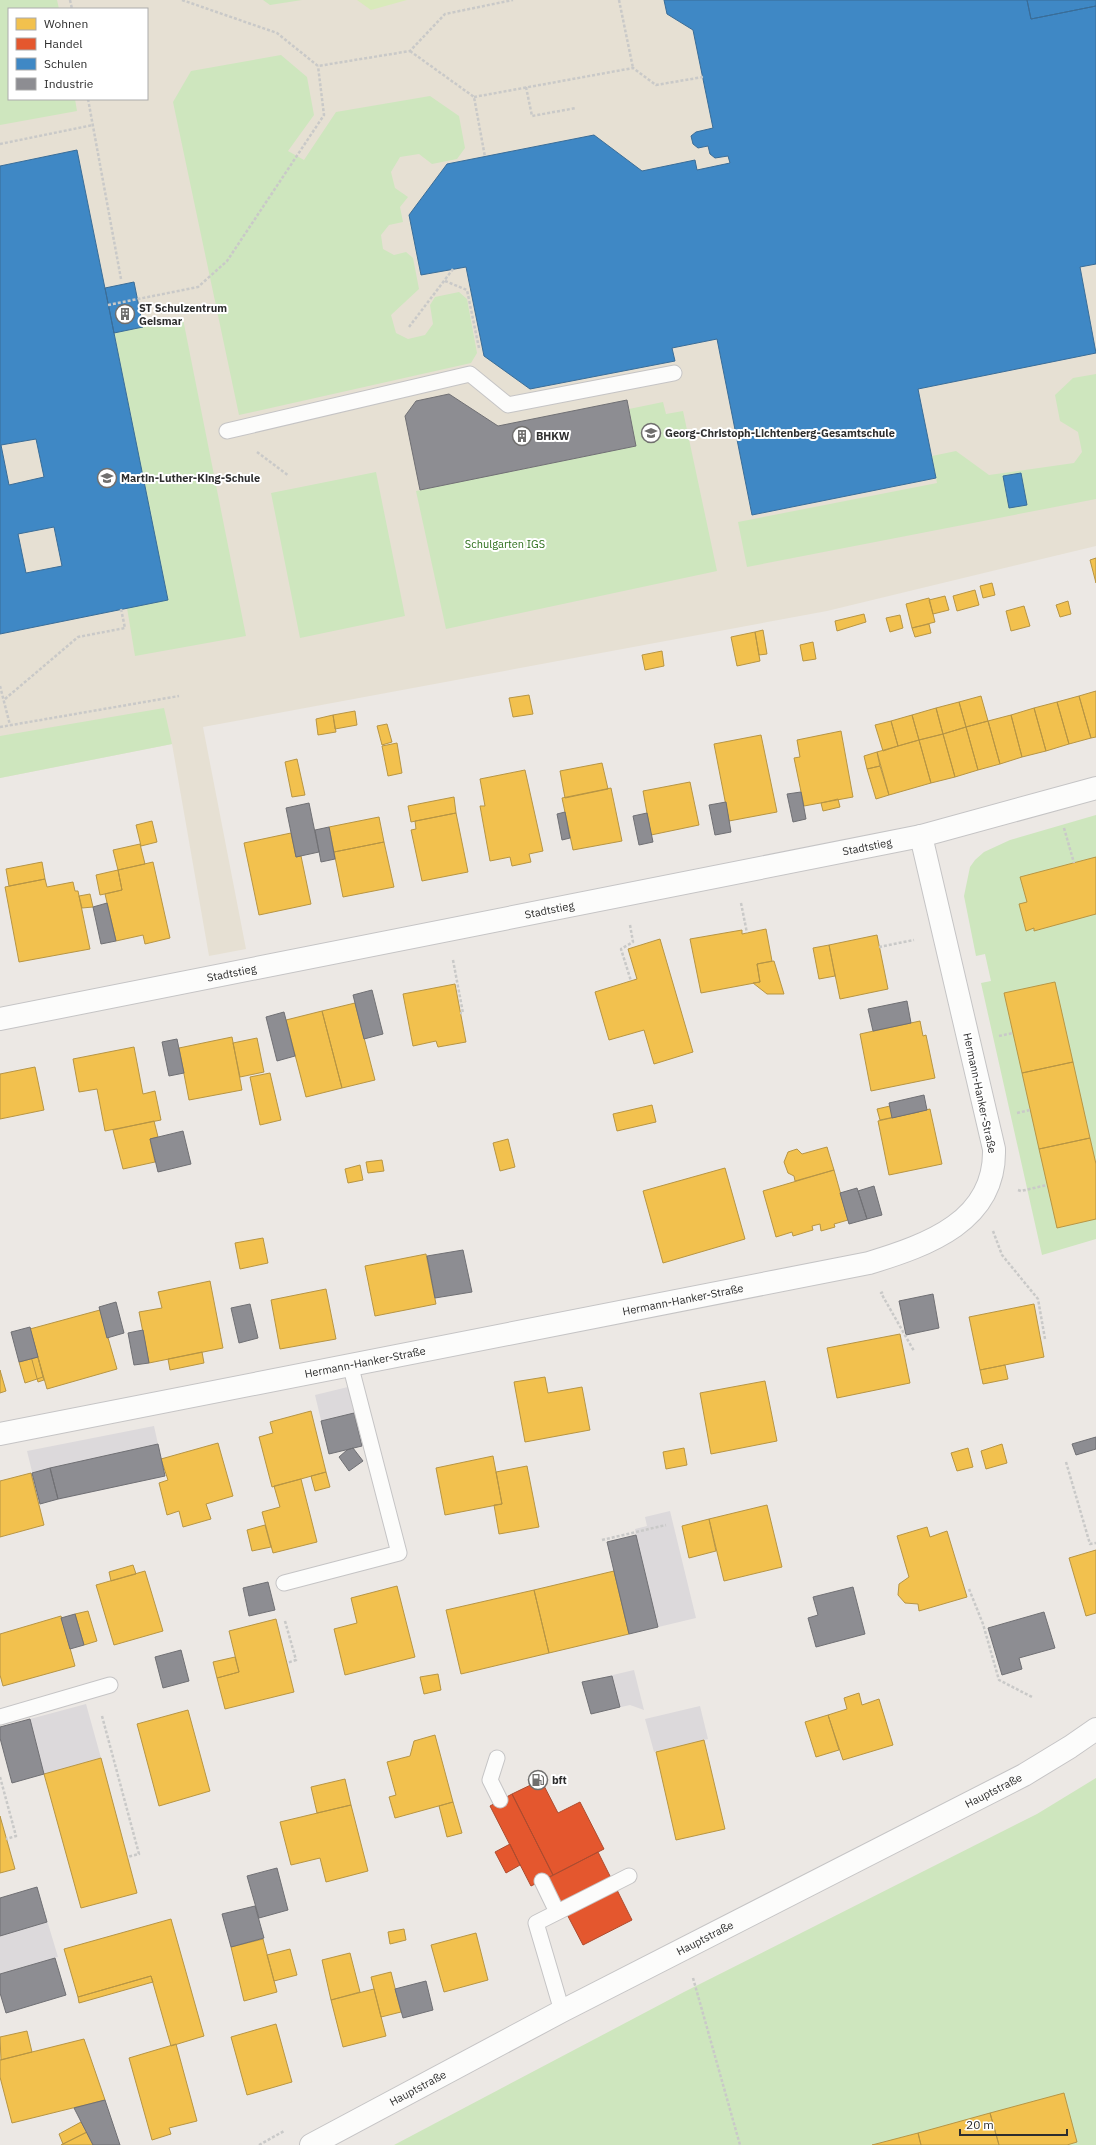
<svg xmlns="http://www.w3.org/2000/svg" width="1096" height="2145" font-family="'IBM Plex Sans',sans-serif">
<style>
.industrial{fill:#dcd9db}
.education{fill:#e6e0d3;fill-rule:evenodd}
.green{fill:#cee6be}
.pitch{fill:#d9eabb}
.homes{fill:#f2c14e;stroke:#b79544}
.shops{fill:#e4572e;stroke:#ad4b2e}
.schools{fill:#3f88c5;stroke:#3a6d98;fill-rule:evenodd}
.industry{fill:#8d8d92;stroke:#707074}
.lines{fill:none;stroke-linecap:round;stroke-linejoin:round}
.service-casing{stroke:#c5c4c5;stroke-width:17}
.minor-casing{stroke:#c5c4c5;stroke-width:24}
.secondary-casing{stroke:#c5c4c5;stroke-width:24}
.path{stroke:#c9c9c8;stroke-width:2.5;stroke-dasharray:3 2;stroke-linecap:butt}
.service{stroke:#fcfcfb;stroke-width:15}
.minor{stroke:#fcfcfb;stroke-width:22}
.secondary{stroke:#fcfcfb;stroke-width:22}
.labels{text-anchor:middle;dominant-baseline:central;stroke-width:4;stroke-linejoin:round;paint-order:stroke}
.poi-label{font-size:11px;font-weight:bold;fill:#2e2e2e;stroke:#fff;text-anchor:start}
.park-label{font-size:11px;fill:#2c6e1b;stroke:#fff}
.street-label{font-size:11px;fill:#2e2e2e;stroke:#fff}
</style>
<rect width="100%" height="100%" fill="#ece8e4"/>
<path class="industrial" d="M348 1387 362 1446 329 1454 315 1395Z
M154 1426 165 1476 40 1504 27 1451Z
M670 1511 696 1618 629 1634 607 1542 636 1535 635 1529 647 1526 645 1517Z
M634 1670 644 1710 630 1705 591 1714 583 1682Z
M86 1704 101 1758 12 1783 0 1738V1727Z
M700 1706 708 1739 654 1752 645 1719Z
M37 1887 58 1957 55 1958 66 1995 6 2013 0 1993V1898Z"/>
<path class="education" d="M0 0H1096V546L827 611 203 727 246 949 209 956 172 744 0 778ZM9 9H147V99H9Z"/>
<path class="green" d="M0 0H57L59 9H9V99H75L77 111 0 125Z
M263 0H302L270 5Z
M281 55 307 77 314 115 288 151 304 160 336 112 430 96 459 116 465 148 457 159 432 164 419 154 400 157 391 172 395 188 408 197 400 207 403 222 389 225 381 235 383 249 394 255 406 252 413 258 419 289 391 315 396 333 408 339 425 335 433 324 430 305 435 297 459 292 467 299 477 353 471 363 239 415 173 102 191 71Z
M183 319 246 636 135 656 127 608 131 416 114 333Z
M1096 374V499L747 567 738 522 937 483 932 456 956 451 989 475 1074 463 1082 452 1078 432 1060 421 1055 395 1073 378Z
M663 402 666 414 683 411 717 571 446 629 416 491 636 446 629 409Z
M376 472 405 616 300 638 271 493Z
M164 708 172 744 0 778V736Z
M1096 815V1239L1042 1255 981 983 991 981 985 954 976 956 964 896 970 867 975 860 984 852 1010 840Z
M1096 1778V2145H394L684 1992 1037 1814Z"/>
<path class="pitch" d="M357 0H407L371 10Z"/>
<path class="homes" d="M1096 558V583L1090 560Z
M992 583 995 595 983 598 980 586Z
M975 590 979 605 957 611 953 596Z
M945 596 949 610 933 614 929 600Z
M929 598 935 622 912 628 906 604Z
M1068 601 1071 614 1060 617 1056 605Z
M1024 606 1030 626 1011 631 1006 611Z
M864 614 866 622 837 631 835 621Z
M900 615 903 628 890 632 886 618Z
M929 624 931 633 915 637 912 628Z
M763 630 767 654 759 655 755 632Z
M755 632 760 661 737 666 731 637Z
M813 642 816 659 803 661 800 645Z
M662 651 664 666 645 670 642 655Z
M1096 691V737L1091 738 1079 696Z
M529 695 533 714 513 717 509 698Z
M981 696 988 721 966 727 959 702Z
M1079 696 1091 738 1069 744 1057 702Z
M959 702 966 727 943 734 936 708Z
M1057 702 1069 744 1046 751 1034 708Z
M936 708 943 734 919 740 912 715Z
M1034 708 1046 751 1022 757 1011 715Z
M355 711 357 725 335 729 333 715Z
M333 715 336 732 318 735 316 719Z
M912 715 919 740 898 746 891 721Z
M1011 715 1022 757 1000 764 988 721Z
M891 721 898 746 883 751 875 725Z
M988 721 1000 764 978 770 966 727Z
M387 724 392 742 382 745 377 726Z
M966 727 978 770 955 777 943 734Z
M841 731 853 797 804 806 794 758 800 757 797 740Z
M943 734 955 777 931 783 919 740Z
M761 735 777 812 729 821 714 744Z
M919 740 931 783 889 795 877 752Z
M397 743 402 773 388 776 382 746Z
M877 752 880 766 867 769 864 756Z
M297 759 305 795 292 797 285 762Z
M602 763 608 789 565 798 560 771Z
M880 766 889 795 876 799 867 769Z
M525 770 543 851 529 854 531 862 512 866 510 857 490 861 480 806H485L480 779Z
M690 782 699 825 651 835 643 791Z
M611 788 622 841 573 850 562 798Z
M454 797 456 813 411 822 408 806Z
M838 799 840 807 823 811 821 803Z
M456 813 468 872 422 881 411 830 416 829 415 821Z
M379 817 384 842 334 852 329 827Z
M152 821 157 842 141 846 136 825Z
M291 833 296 857 301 856 311 904 259 915 244 843Z
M384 842 394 887 343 897 334 852Z
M140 844 145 864 118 870 113 850Z
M1096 857V914L1034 931V928L1026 931 1019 904 1027 902 1020 877Z
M42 862 45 879 9 886 6 869Z
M153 862 170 938 145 944 143 935 116 941 105 894 122 890 118 870Z
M118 870 122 890 100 895 96 875Z
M45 879 47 887 73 882 75 891H78L90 949 19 962 5 887Z
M90 894 93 907 82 908 79 896Z
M766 929 772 961 757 964 760 982 701 993 690 939 742 930V934Z
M877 935 888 989 840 999 829 945Z
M660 939 693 1052 654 1064 644 1030 609 1040 595 992 637 979 628 949Z
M829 945 835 976 819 979 813 948Z
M774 961 784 994H767L753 983 760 982 757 964Z
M1055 982 1073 1062 1022 1073 1004 993Z
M455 984 466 1042 438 1047 436 1041 413 1046 403 994Z
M355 1003 375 1080 342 1088 322 1011Z
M322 1011 342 1088 306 1097 286 1020Z
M920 1021 923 1036 926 1035 935 1078 871 1091 860 1034Z
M232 1037 242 1090 189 1100 179 1048Z
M257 1038 264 1072 240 1077 233 1043Z
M134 1047 143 1094 155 1091 161 1120 105 1131 97 1089 79 1092 73 1059Z
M1073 1062 1090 1138 1039 1149 1022 1073Z
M35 1067 44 1110 0 1119V1074Z
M270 1073 281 1120 260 1125 250 1077Z
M916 1100 919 1112 880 1120 877 1109Z
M652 1105 656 1122 617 1131 613 1114Z
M930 1109 942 1164 889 1175 878 1121Z
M154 1121 158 1137 150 1139 155 1162 123 1169 113 1130Z
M1090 1138 1096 1164V1219L1057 1228 1039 1149Z
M508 1139 515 1167 500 1171 493 1143Z
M827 1147 834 1170 795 1181 794 1176 788 1173 784 1162 788 1152 797 1149 802 1154Z
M382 1160 384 1171 368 1173 366 1162Z
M360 1165 363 1180 348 1183 345 1169Z
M725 1168 745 1239 663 1263 643 1191Z
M834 1170 848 1220 834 1224 835 1227 821 1231 820 1224 812 1226 813 1230 793 1236 792 1232 776 1237 763 1191Z
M263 1238 268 1263 240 1269 235 1243Z
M426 1254 436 1304 375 1316 365 1266Z
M210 1281 223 1348 149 1363 139 1312 162 1308 158 1292Z
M326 1289 336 1339 280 1349 271 1300Z
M1034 1304 1044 1357 980 1370 969 1317Z
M100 1310 117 1369 47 1389 30 1329Z
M900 1334 910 1383 837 1398 827 1348Z
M32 1336 44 1380 38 1382 26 1338Z
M202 1352 204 1363 170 1370 168 1359Z
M38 1357 43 1377 25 1383 19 1362Z
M1005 1365 1008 1379 983 1384 980 1370Z
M0 1370 6 1391 0 1393Z
M545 1377 548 1393 582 1387 590 1430 525 1442 514 1382Z
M765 1381 777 1441 711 1454 700 1393Z
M311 1411 326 1472 272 1487 259 1437 273 1433 270 1422Z
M218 1443 233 1496 206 1504 211 1519 183 1527 179 1511 167 1515 159 1483 168 1480 161 1459Z
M1002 1444 1007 1463 986 1469 981 1451Z
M684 1448 687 1465 666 1469 663 1452Z
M968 1448 973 1467 957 1471 951 1453Z
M493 1456 502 1504 445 1515 436 1468Z
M527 1466 539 1527 499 1534 494 1505 502 1504 496 1472Z
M326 1472 330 1487 315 1491 311 1476Z
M31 1473 44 1525 0 1537V1481Z
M301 1479 317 1542 273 1553 262 1512 280 1507 274 1486Z
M767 1505 782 1567 724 1581 709 1519Z
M709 1519 716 1551 689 1558 682 1526Z
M265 1525 271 1547 252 1551 247 1530Z
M927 1527 930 1537 947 1531 967 1597 919 1611 918 1604 905 1603 898 1595 899 1584 909 1577 897 1536Z
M1096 1550V1613L1086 1616 1069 1558Z
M133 1565 136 1574 111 1581 109 1572Z
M145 1571 163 1631 114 1645 96 1585Z
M614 1571 629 1634 549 1653 534 1590Z
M397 1586 415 1657 345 1675 334 1629 357 1623 351 1598Z
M534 1590 549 1653 461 1674 446 1610Z
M88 1611 97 1641 84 1645 75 1614Z
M61 1616 75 1666 3 1686 0 1675V1634Z
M276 1619 294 1692 225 1709 217 1678 239 1672 229 1631Z
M235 1657 239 1672 217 1678 213 1662Z
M438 1674 441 1690 424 1694 420 1677Z
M859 1693 862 1705 879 1699 893 1745 843 1760 828 1715 847 1709 844 1698Z
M188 1710 210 1791 159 1806 137 1724Z
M828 1715 839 1750 816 1757 805 1722Z
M435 1735 453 1802 395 1818 389 1797 396 1795 387 1762 410 1756 414 1741Z
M704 1740 725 1829 676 1840 656 1752Z
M101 1758 137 1893 81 1908 44 1774Z
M345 1779 351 1805 317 1813 311 1787Z
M453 1802 462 1833 447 1837 439 1806Z
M351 1805 368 1871 326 1882 320 1858 291 1865 280 1822Z
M0 1816 15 1869 0 1873Z
M171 1919 204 2036 171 2046 151 1976 78 1997 64 1949Z
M404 1929 406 1940 390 1944 388 1932Z
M476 1933 488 1980 444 1992 431 1945Z
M263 1939 277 1992 244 2001 231 1947Z
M290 1949 297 1975 274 1981 267 1955Z
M350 1953 360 1992 331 2000 322 1960Z
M391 1972 401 2012 381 2017 371 1977Z
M151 1976 153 1982 79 2003 78 1997Z
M374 1989 386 2036 343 2047 331 2000Z
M276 2024 292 2082 247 2095 231 2037Z
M27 2031 32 2052 1 2060 0 2037Z
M84 2039 105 2100 12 2123 0 2077V2060Z
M176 2044 197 2121 169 2128 171 2134 152 2140 129 2058Z
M1064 2093 1077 2142 1067 2145H999L990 2113Z
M990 2113 999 2145H921L918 2133Z
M81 2122 87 2132 63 2144 59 2134Z
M87 2132 93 2145H61Z
M918 2133 921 2145H872Z"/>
<path class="shops" d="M541 1780 558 1813 580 1802 604 1849 553 1875 512 1794Z
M512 1794 553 1875 531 1886 490 1806Z
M510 1844 520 1865 506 1873 495 1852Z
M598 1852 632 1920 583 1945 548 1878Z"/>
<path class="schools" d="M664 0H1027L1031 19 1096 6V264L1080 267 1096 353 918 389 936 478 752 515 717 339 672 348 675 361 530 389 484 356 466 267 421 275 409 215 447 164 594 135 642 171 695 160 697 170 730 163 728 156 715 158 710 154 708 146 698 148 693 144 691 136 696 132 713 128 693 30 667 14Z
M1027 0H1096V6L1031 19Z
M77 150 168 600 0 634V166ZM36 439 44 477 9 485 1 445ZM54 527 62 566 26 573 18 534Z
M134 282 143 327 114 333 105 288Z
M1021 473 1027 505 1009 508 1003 476Z"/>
<path class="industry" d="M449 394 498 426 627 400 636 446 420 490 405 416 416 401Z
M801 792 806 819 793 822 787 794Z
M726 802 731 832 715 835 709 805Z
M309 803 319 852 296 857 286 808Z
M565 812 570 838 562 840 557 814Z
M647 813 653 842 639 845 633 816Z
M329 827 335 859 321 862 315 830Z
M107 903 116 941 101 944 93 907Z
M372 990 383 1034 364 1039 353 995Z
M907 1001 911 1023 873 1031 868 1009Z
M284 1012 295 1056 277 1061 266 1017Z
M177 1039 184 1073 169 1076 162 1042Z
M924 1095 927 1110 892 1118 889 1103Z
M183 1131 191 1164 158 1172 150 1139Z
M874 1186 882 1215 867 1219 858 1191Z
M857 1188 867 1219 849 1224 840 1193Z
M463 1250 472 1292 435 1298 427 1256Z
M933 1294 939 1328 906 1335 899 1301Z
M116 1302 124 1333 107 1338 99 1307Z
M250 1304 258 1338 239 1343 231 1308Z
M30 1327 38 1357 19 1362 11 1332Z
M143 1330 149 1363 134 1365 128 1333Z
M354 1413 362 1446 329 1454 321 1421Z
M1096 1437V1449L1076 1455 1072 1444Z
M158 1444 165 1476 58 1499 50 1468Z
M353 1448 363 1461 349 1471 339 1457 347 1450Z
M50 1468 58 1499 40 1504 32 1473Z
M636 1535 658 1627 629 1634 607 1542Z
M268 1582 275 1610 249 1616 243 1588Z
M853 1587 865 1634 816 1647 808 1618 818 1615 813 1597Z
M1044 1612 1055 1648 1019 1658 1022 1669 1002 1675 988 1628Z
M75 1614 84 1645 70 1649 61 1618Z
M181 1650 189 1681 163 1688 155 1657Z
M612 1676 620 1707 591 1714 582 1682Z
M30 1719 44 1774 12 1783 0 1738V1727Z
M277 1868 288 1910 259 1918 247 1876Z
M37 1887 47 1922 0 1936V1898Z
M255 1906 264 1938 231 1947 222 1914Z
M55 1958 66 1995 6 2013 0 1993V1974Z
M426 1981 433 2010 403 2018 395 1989Z
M105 2100 120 2145H93L74 2108Z"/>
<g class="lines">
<defs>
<path id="service" d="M227 431 470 374 508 405 674 373
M284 1583 399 1553 350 1364
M0 1717 110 1685
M497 1758 490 1780 500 1800
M542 1881 557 1912
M562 2011 536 1923 629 1876"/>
<g id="minor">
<path id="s1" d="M0 1019 921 836 1096 788"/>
<path id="s2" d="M0 1434 869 1263C928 1245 996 1221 994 1149L921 836"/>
</g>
<g id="secondary">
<path id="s3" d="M311 2145 562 2011 1024 1775 1070 1747 1096 1729"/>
</g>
</defs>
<use href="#service" class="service-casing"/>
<use href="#minor" class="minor-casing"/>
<use href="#secondary" class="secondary-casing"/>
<path class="path" d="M70 0 72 9
M182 0 277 33 318 66 410 51 445 14 513 0
M619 0 633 68
M410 51 474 97 485 157
M526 87 532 116 576 108
M474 97 633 68 656 85 703 77
M88 99 121 279
M0 144 93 125
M445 281 467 290 479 348
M108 305 198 287 227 261 324 115 318 66
M409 327 453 269
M257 452 289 476
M0 686 10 725
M5 699 78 637 125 628 121 609
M0 727 179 696
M1064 828 1074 863
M741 903 747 933
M630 925 633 942 621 949 631 981
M879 947 914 940
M453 960 463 1013H460
M999 1036 1013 1033
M1017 1113 1030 1110
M1018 1190 1021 1191 1047 1185
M993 1231 1002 1255 1038 1299 1045 1339
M883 1292 881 1293 914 1351
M1066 1462 1090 1544 1096 1543
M602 1540 666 1525
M969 1589 983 1624 999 1680 1032 1697
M285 1621 296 1660 287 1663
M102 1716 139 1854 127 1857
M0 1777 16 1836 6 1839
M693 1978 740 2145
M259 2145 284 2131"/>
<use href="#service" class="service"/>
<use href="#minor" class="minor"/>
<use href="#secondary" class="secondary"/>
</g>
<defs>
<symbol id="building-ring" viewBox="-11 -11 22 22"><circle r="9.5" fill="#fff" stroke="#706f6e" stroke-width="1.5"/><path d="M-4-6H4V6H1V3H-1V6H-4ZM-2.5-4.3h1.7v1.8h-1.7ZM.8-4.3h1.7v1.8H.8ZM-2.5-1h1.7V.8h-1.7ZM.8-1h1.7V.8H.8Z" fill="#706f6e"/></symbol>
<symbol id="school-ring" viewBox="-11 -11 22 22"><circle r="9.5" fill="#fff" stroke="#706f6e" stroke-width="1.5"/><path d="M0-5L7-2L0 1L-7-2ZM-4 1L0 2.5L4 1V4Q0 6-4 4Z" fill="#706f6e"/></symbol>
<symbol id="fuel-ring" viewBox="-11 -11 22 22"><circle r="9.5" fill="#fff" stroke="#706f6e" stroke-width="1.5"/><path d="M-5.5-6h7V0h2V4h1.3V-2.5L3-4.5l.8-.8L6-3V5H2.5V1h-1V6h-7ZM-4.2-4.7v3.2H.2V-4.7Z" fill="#706f6e"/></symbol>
</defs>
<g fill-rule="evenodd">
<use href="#building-ring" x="114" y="303" width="22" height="22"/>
<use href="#school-ring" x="640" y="422" width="22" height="22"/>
<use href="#building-ring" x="511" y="425" width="22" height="22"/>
<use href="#school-ring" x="96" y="467" width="22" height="22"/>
<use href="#fuel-ring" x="527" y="1769" width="22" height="22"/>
</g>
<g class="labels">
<g class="poi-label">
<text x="139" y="308">ST Schulzentrum<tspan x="139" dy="13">Geismar</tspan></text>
<text x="665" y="433">Georg-Christoph-Lichtenberg-Gesamtschule</text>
<text x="536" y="436">BHKW</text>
<text x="121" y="478">Martin-Luther-King-Schule</text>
<text x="552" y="1780">bft</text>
</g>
<g class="park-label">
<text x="505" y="544">Schulgarten IGS</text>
</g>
<g class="street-label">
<text stroke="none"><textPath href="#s1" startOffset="884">Stadtstieg</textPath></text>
<text stroke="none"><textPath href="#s1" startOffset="560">Stadtstieg</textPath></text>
<text stroke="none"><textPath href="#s1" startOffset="236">Stadtstieg</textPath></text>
<text transform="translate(980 1093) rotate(78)">Hermann-Hanker-Straße</text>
<text stroke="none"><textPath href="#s2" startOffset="696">Hermann-Hanker-Straße</textPath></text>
<text stroke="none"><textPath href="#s2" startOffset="372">Hermann-Hanker-Straße</textPath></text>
<text stroke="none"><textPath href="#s3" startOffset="769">Hauptstraße</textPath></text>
<text stroke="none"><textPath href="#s3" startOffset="445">Hauptstraße</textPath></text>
<text stroke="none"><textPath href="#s3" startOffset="121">Hauptstraße</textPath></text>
</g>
</g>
<rect x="8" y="8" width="140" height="92" fill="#ffffff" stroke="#ababab"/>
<rect x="16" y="18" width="20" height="12" fill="#f2c14e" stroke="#ababab"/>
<text x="44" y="28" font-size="12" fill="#2e2e2e">Wohnen</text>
<rect x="16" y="38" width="20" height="12" fill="#e4572e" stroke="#ababab"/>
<text x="44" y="48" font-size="12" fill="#2e2e2e">Handel</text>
<rect x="16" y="58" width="20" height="12" fill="#3f88c5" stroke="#ababab"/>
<text x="44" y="68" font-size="12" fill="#2e2e2e">Schulen</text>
<rect x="16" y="78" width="20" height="12" fill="#8d8d92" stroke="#ababab"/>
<text x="44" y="88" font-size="12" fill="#2e2e2e">Industrie</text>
<path d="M960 2129v6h107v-6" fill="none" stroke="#2e2e2e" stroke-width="2"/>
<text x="966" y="2129" font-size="12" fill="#2e2e2e" stroke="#ffffff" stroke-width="3" paint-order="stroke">20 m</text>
</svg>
